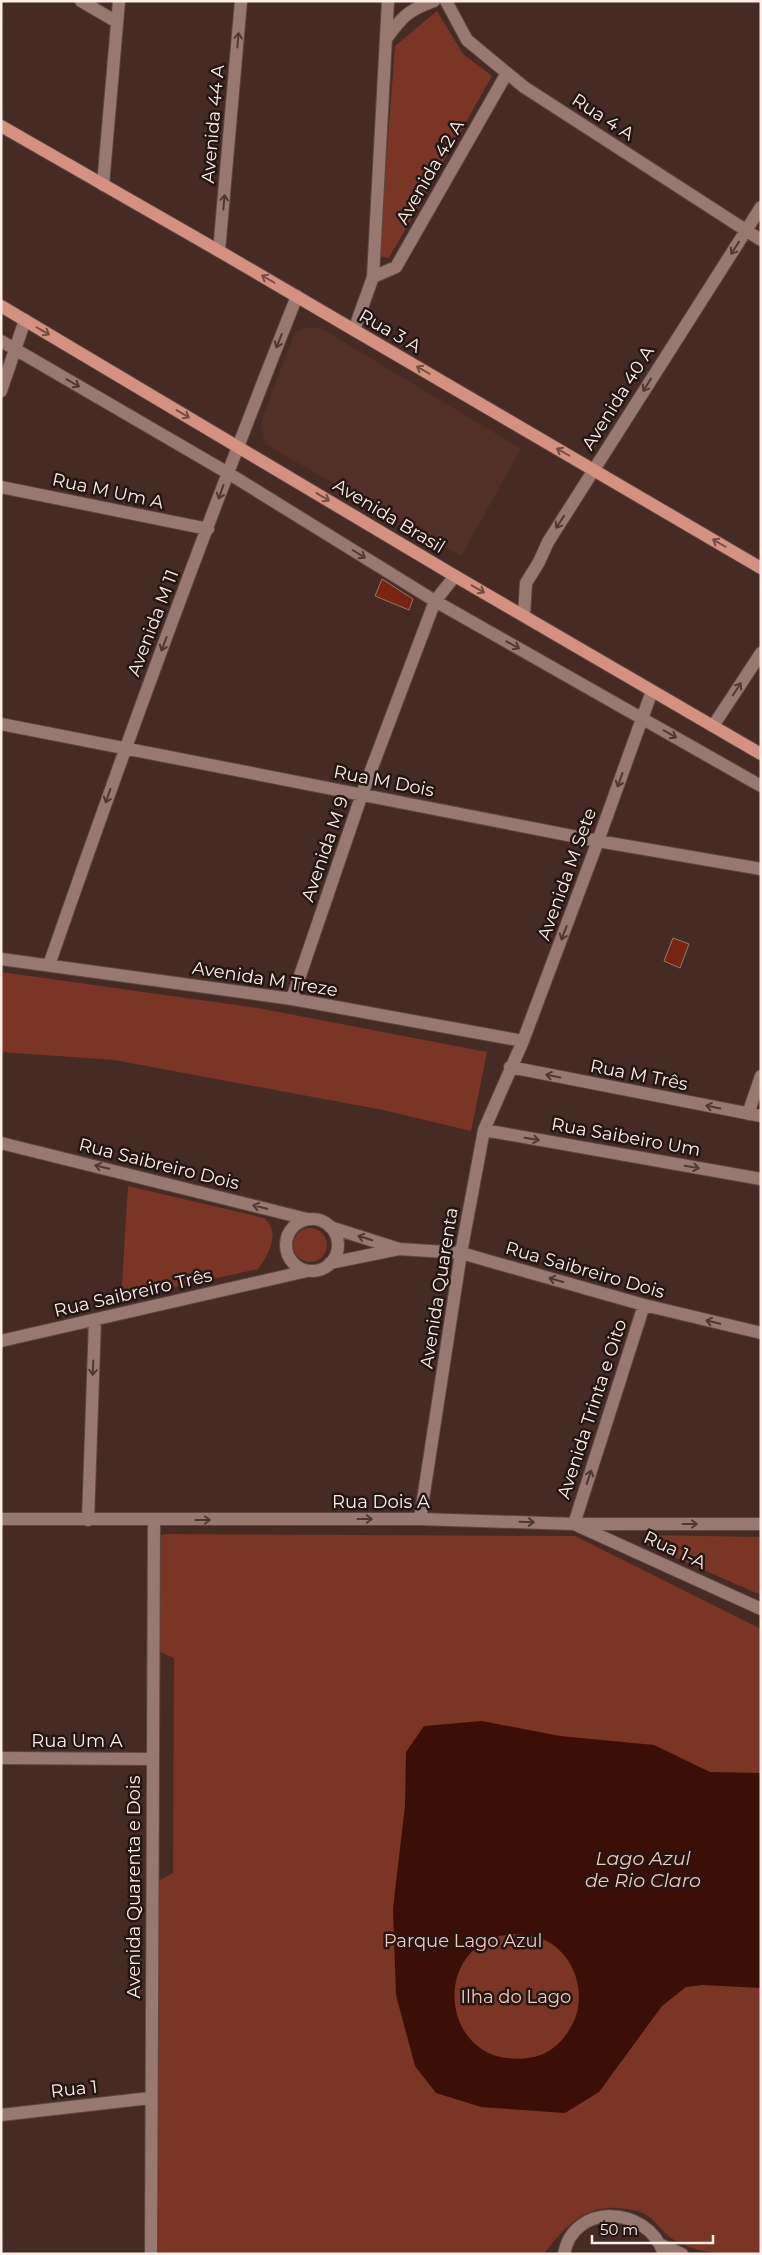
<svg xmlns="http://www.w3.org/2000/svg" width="762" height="2255" font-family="Montserrat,sans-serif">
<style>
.built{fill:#523028}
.green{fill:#7a3524}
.water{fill:#3b0f05;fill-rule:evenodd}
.building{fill:#78250f;stroke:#96776e}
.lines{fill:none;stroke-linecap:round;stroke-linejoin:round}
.street-casing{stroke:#5e4742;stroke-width:14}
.primary-casing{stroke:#5e4742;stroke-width:14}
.street{stroke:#987971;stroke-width:12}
.primary{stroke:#d5917f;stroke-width:12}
.oneway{stroke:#4c3935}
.oneway2{stroke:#734e44}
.labels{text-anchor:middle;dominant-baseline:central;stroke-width:5;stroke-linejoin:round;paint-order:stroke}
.street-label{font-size:18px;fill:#ffede8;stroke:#231714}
.park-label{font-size:18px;fill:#f8c6b9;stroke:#231714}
.water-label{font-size:19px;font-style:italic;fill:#f6c5b7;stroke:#231714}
</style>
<rect width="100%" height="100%" fill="#452b24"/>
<path class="built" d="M308 327 322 329 521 449 461 556 265 444 261 423 294 333Z"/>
<path class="green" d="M437 11 463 54 492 76 389 258 379 256 395 46Z
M1 972 258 1008 487 1052 471 1131 383 1110 114 1060 1 1052Z
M128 1186 264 1218C281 1232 269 1255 258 1269L121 1299Z
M293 1245a17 17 0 1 1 34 0a17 17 0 1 1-34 0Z
M165 1534 575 1536 761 1629V2254C733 2254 698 2255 674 2240 663 2233 656 2221 645 2214 637 2210 628 2209 619 2208 582 2206 565 2227 544 2254H157V1882L173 1873 174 1658 160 1652 159 1536Z
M647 1535 761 1537V1595L644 1544Z"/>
<path class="water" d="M482 1721 560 1736 654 1745 710 1772 761 1773V1988L703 1985 686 1987 662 2006 599 2092 565 2113 481 2107 436 2093 415 2066 396 1995 393 1908 405 1806 406 1752 424 1726ZM518 1934C524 1935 531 1935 537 1937 570 1947 586 1985 576 2016 569 2035 554 2053 534 2057 445 2075 427 1956 499 1936 505 1935 512 1934 518 1934Z"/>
<path class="building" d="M382 579 413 599 409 610 375 596Z
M673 938 689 944 680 968 664 961Z"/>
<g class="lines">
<defs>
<path id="street" d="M81 1 117 22
M446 1 467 40 524 87 761 240
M386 39C402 17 408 10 434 1
M103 185 119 1
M219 251 241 1
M373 277 396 267 507 73
M354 330 373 277 388 1
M1 341 228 473 435 601 761 786
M1 391 25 320
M1 487 208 529
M524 615 526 583 539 562 548 542 761 207
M1 724 598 841 761 869
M713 726 761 653
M1 959 292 999 523 1041
M49 965C127 740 209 517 297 296
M292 999 362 794 435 601 455 576
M510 1067 761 1116
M748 1114 761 1076
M484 1130 761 1179
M1 1143 307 1219
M286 1245a26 26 0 1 1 52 0a26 26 0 1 1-52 0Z
M330 1227 399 1249 461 1253 644 1305 761 1333
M330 1263 399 1249
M644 1305 574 1524 761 1609
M1 1341 307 1271
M1 1519H420L574 1524H761
M420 1519 461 1253 484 1130 523 1041 598 841 652 691
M88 1520 95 1320
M1 1758 152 1759
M1 2115 150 2098
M661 2245 682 2254
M151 2254 154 1521
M564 2254C573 2203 647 2204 664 2254"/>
<path id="primary" d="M1 126 219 251 761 568
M1 306 455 576 761 754"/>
</defs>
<use href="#street" class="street-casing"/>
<use href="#primary" class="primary-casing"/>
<use href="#street" class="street"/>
<use href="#primary" class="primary"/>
</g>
<defs><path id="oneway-shaft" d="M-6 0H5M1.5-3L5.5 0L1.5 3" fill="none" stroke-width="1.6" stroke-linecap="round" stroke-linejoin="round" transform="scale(1.25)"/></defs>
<g class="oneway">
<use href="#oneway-shaft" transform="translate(238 40) rotate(-85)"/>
<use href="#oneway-shaft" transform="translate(224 202) rotate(-85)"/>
<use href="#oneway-shaft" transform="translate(735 248) rotate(122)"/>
<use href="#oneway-shaft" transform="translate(279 341) rotate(112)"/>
<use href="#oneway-shaft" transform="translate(73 383) rotate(30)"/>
<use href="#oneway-shaft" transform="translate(647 385) rotate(122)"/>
<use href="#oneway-shaft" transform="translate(221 492) rotate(110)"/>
<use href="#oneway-shaft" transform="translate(560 522) rotate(123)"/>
<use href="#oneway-shaft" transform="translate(359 554) rotate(32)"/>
<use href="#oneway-shaft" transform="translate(164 644) rotate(111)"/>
<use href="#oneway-shaft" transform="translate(513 645) rotate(29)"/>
<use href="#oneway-shaft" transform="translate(737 689) rotate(-57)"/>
<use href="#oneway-shaft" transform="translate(670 734) rotate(30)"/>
<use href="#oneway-shaft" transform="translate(620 780) rotate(110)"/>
<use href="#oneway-shaft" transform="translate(108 796) rotate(109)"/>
<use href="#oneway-shaft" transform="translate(564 933) rotate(111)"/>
<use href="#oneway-shaft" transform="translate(553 1076) rotate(-169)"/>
<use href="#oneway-shaft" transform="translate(713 1107) rotate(-169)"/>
<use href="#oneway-shaft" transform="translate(532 1139) rotate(10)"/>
<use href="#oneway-shaft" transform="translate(102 1167) rotate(-166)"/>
<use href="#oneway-shaft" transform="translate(692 1167) rotate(10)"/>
<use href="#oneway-shaft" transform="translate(260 1207) rotate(-166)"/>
<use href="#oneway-shaft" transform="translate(365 1238) rotate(-162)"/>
<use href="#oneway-shaft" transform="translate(556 1280) rotate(-164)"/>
<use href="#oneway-shaft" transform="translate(713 1322) rotate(-167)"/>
<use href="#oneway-shaft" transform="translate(93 1368) rotate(92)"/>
<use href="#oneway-shaft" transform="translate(589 1477) rotate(-72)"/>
<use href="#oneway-shaft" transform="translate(365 1519)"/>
<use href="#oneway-shaft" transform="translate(203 1520)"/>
<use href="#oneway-shaft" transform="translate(527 1522) rotate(2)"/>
<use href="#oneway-shaft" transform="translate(690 1524)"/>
</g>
<g class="oneway2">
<use href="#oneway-shaft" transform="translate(268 279) rotate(-150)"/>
<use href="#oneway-shaft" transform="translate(43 331) rotate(30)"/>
<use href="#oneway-shaft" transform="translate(423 370) rotate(-150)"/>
<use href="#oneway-shaft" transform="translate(183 414) rotate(31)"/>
<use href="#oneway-shaft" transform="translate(563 452) rotate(-150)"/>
<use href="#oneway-shaft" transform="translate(323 497) rotate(31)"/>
<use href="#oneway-shaft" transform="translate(719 543) rotate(-150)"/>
<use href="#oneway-shaft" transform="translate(478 589) rotate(30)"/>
</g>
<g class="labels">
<g class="street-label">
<text transform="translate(603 117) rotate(33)">Rua 4 A</text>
<text transform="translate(213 124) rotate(-85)">Avenida 44 A</text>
<text transform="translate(430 172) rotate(-60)">Avenida 42 A</text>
<text transform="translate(390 331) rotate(30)">Rua 3 A</text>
<text transform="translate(618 398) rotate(-58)">Avenida 40 A</text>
<text transform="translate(108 491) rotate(12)">Rua M Um A</text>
<text transform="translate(389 516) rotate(31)">Avenida Brasil</text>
<text transform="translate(153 623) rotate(-69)">Avenida M 11</text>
<text transform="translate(384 781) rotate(11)">Rua M Dois</text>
<text transform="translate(325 849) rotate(-71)">Avenida M 9</text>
<text transform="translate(567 874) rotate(-70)">Avenida M Sete</text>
<text transform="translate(265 979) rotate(9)">Avenida M Treze</text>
<text transform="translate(639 1075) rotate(11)">Rua M Três</text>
<text transform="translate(626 1137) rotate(10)">Rua Saibeiro Um</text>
<text transform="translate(159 1164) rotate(14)">Rua Saibreiro Dois</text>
<text transform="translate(585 1270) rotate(16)">Rua Saibreiro Dois</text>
<text transform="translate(439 1288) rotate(-81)">Avenida Quarenta</text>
<text transform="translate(133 1293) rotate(-13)">Rua Saibreiro Três</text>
<text transform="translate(592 1409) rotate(-72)">Avenida Trinta e Oito</text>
<text x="381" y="1502">Rua Dois A</text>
<text transform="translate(675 1550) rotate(25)">Rua 1-A</text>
<text x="77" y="1741">Rua Um A</text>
<text transform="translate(134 1887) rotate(-90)">Avenida Quarenta e Dois</text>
<text transform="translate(74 2089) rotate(-6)">Rua 1</text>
</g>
<g class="park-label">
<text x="463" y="1941">Parque Lago Azul</text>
<text x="516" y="1997">Ilha do Lago</text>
</g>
<g class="water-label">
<text x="643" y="1858">Lago Azul<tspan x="643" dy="22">de Rio Claro</tspan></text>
</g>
</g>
<rect width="762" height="2255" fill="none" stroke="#ffede8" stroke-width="5"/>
<path d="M592 2235v8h121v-8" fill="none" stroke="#ffede8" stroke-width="2.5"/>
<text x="600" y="2235" font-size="15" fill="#ffede8" stroke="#231714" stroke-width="4" paint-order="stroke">50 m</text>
</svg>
